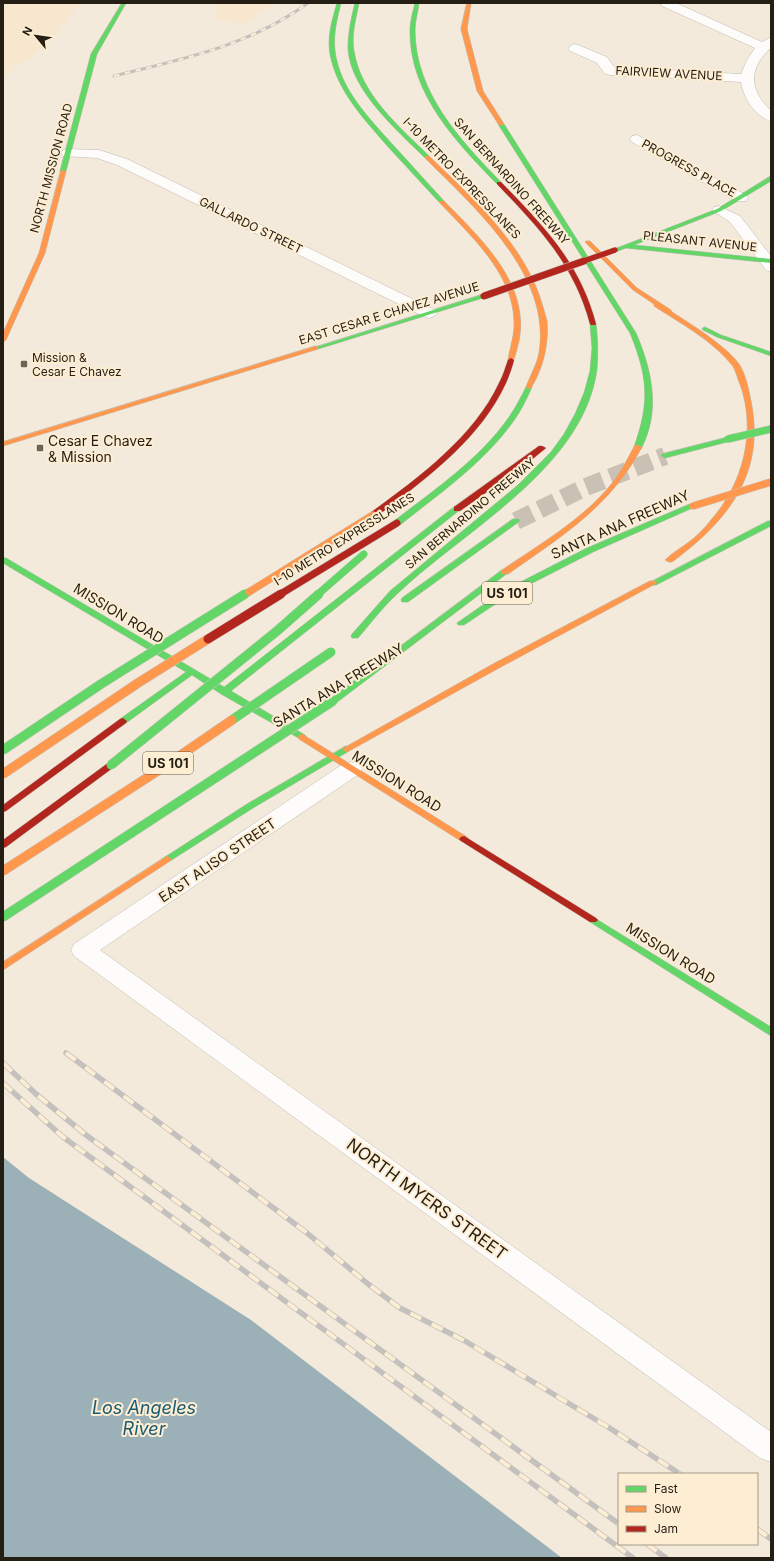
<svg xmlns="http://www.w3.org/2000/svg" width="774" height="1561" font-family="Inter,sans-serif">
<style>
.built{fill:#f6e7ce}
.water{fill:#9bb1b7}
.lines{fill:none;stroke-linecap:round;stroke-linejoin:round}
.highway-tunnel{stroke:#cac1b4;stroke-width:18;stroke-dasharray:18 8;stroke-linecap:butt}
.street-casing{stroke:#c0baae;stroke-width:1}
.fast-casing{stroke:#c0baae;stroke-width:1}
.slow-casing{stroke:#c0baae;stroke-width:1}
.jam-casing{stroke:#c0baae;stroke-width:1}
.street{fill:#fdfcfa;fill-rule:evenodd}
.fast{fill:#63d668;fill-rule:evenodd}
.slow{fill:#ff974d;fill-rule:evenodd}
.jam{fill:#b3261e;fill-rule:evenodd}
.rail-far1-casing{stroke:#c3c0bd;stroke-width:3}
.rail-casing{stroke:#c3c0bd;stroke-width:5.5}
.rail-far1{stroke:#fdedd2;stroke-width:2;stroke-dasharray:5.5;stroke-linecap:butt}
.rail{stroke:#fdedd2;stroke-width:4;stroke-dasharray:12;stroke-linecap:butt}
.fast-bridge-far1-casing{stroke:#cbc6bf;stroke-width:8;stroke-linecap:butt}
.fast-bridge-casing{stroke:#cbc6bf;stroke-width:10;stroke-linecap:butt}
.slow-bridge-far1-casing{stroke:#cbc6bf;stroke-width:8;stroke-linecap:butt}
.slow-bridge-casing{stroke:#cbc6bf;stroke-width:10;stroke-linecap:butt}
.jam-bridge-far2-casing{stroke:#cbc6bf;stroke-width:6;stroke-linecap:butt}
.jam-bridge-far1-casing{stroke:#cbc6bf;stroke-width:8;stroke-linecap:butt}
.jam-bridge-casing{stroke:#cbc6bf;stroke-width:10;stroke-linecap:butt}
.fast-bridge-far1{stroke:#63d668;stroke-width:7}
.fast-bridge{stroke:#63d668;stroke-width:9}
.slow-bridge-far1{stroke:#ff974d;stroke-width:7}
.slow-bridge{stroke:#ff974d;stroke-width:9}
.jam-bridge-far2{stroke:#b3261e;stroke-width:5.5}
.jam-bridge-far1{stroke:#b3261e;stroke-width:7}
.jam-bridge{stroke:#b3261e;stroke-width:9}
.poi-dot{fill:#6c655a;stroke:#fdedd2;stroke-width:1.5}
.labels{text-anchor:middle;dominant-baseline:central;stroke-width:4;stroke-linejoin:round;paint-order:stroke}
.far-street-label{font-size:12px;fill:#241e14;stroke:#fdedd2}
.far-poi-label{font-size:12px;fill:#241e14;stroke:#fdedd2;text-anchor:start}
.shield{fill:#fdedd2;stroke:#655c4d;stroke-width:1}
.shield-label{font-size:13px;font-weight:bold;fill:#241e14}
.poi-label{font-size:14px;fill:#241e14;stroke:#fdedd2;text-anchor:start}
.street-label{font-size:14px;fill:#241e14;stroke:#fdedd2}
.near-street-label{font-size:17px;fill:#241e14;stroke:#fdedd2}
.near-water-label{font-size:18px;font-style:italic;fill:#185c73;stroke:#fdedd2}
</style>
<rect width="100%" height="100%" fill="#f3eadc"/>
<path class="built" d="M3 3H80L48 45 3 77Z
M218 3H274L243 25 213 19Z"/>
<path class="water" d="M3 1157 29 1178 251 1320 562 1558H3Z"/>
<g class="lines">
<path class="highway-tunnel" d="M516 521 586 487 665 456"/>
<defs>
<path id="street" d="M660 3H676L762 42 771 37V48C749 67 748 90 771 110V121C755 117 743 97 741 82L610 75 605 74 597 63 570 51 568 48 574 44 578 45 607 57 614 67 741 74 747 60 755 48 662 6Z
M637 135 746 195 748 198 746 201H736L632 142 630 139 632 136Z
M68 149 99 150 127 159 435 310 437 313 435 316 429 318 423 316 117 165 97 158 63 156 61 153 63 150Z
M719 206 740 216 771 256V272L766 270 730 222 712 210 714 207Z
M351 762 359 764 362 769 359 774 100 950 771 1432V1462L760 1458 74 956 71 950 74 944 343 764Z"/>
<path id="fast" d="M122 3H126L97 54 66 171 61 172 60 171 91 54Z
M337 3H341C337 19 333 35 335 51 340 90 370 119 394 146 411 164 427 183 444 201V203H440C423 185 407 167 390 149 366 121 337 92 330 54 327 37 332 20 337 3Z
M355 3H359C356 19 351 35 354 51 361 95 399 126 429 156V158H425C397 130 351 91 348 49 348 33 351 19 355 3Z
M415 3H419C418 12 415 21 415 30 415 92 460 140 501 182V184H497C456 142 409 93 410 30 410 21 413 12 415 3Z
M501 122 504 124 636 333C652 370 661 411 641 449H638L634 447C650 402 648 377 630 333L498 124Z
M771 176V181L721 211 634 245 771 259V263L626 248 615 252 612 250 717 209Z
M484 294 486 295V297L318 349H314L313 348Z
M593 322 596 324C598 339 598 354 597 369 584 469 462 531 396 595 382 608 370 624 358 638H352L351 636 352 634 390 591 518 485 551 452 564 434 575 414 584 393 590 371 592 348 590 324Z
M705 327 721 335 771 352V356L717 337 703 330 702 329Z
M529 385 532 387C527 398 522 409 515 419 485 462 440 493 400 525H394V521C434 490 480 459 509 417 516 407 521 397 526 387Z
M728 437H731V441L665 458 661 456 662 454Z
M690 504H696L697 506 593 552 509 595 464 625H458L457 623 503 591 587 548Z
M454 507H460L461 509 231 691 305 735 306 737 305 739 302 740 221 694 192 675 126 723H120L119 721 120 719 186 672 3 563V558H6L224 687Z
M513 519H519L520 521 408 602H402L401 600 402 598Z
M768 521H771V526L656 585H650L649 583Z
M502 570H505L509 572 336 703H330L329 701 330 699Z
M346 746 349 747 350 749 349 751 253 808 170 861H164L162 859 247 804Z
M593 917 771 1027V1036L590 922 588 920 590 918Z"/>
<path id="slow" d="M467 3H471L467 29 483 91 504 124 503 125H499L477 91 461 29Z
M425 156H429C473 199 526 245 543 307 544 311 546 317 547 321 549 344 543 369 531 388L529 389 526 387C530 376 537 364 539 353 552 275 475 208 425 158Z
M61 170 66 171 45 253 6 340 3 342V333L39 253Z
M440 201H444C480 238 530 283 519 341 517 348 516 355 513 361H509L508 360C510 347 515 334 514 321 513 273 470 235 440 203Z
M586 241H590L637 288 671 310 672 312C692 325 725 345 739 364 746 374 750 395 752 407 764 477 725 523 672 562H669L665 560C672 553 681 548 689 542 697 536 705 528 711 520 743 484 757 431 740 384 737 378 736 370 732 365 712 340 680 323 654 306V304L633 290 586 243Z
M316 346 318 347V349L3 446V442Z
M635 445H638L642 447C610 507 562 536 508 574H502L501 572 502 570C540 544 584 519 613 482 622 470 628 458 635 445Z
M650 581H656L657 583 499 668 349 751 346 752 342 749 493 664Z
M302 734 467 837 469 839 467 841H461L299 739 298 737 299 735Z
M167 856 172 859 170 861 3 970V962Z"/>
<path id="jam" d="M497 182H501C544 226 580 263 596 324L595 325H591L590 324C574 264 539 228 497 184Z
M511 358 514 360C512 368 509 376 506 383 480 440 424 480 376 517H370V513C417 479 474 437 499 383 503 376 505 368 508 360Z
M539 446H542L546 448 524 466 460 511H454V507Z
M123 718 127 721 126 723 6 811 3 812V805L120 719Z
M111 762 114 763 115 765 114 767 6 847 3 848V840L108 763Z
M464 836 596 918 598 920 596 922H590L461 841 459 839 461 837Z"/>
</defs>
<use href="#street" class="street-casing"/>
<use href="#fast" class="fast-casing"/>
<use href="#slow" class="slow-casing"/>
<use href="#jam" class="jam-casing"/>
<use href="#street" class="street"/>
<use href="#fast" class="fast"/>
<use href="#slow" class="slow"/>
<use href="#jam" class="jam"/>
<defs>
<path id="rail-far1" d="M114 76C183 59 249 46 308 3"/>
<path id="rail" d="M66 1053 307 1233 368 1284 400 1308 465 1341 608 1427 680 1474
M3 1063 36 1094 86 1135 619 1524
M3 1083 63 1137 633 1558
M757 1529 771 1539
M647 1544 666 1558"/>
</defs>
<use href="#rail-far1" class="rail-far1-casing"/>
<use href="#rail" class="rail-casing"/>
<use href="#rail-far1" class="rail-far1"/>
<use href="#rail" class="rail"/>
<defs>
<path id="fast-bridge-far1" d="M728 439 771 429
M244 595 249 592
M317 595 364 554"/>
<path id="fast-bridge" d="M232 720 331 652
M3 750 101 684 245 594
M111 765 277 631 319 594
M3 917 333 701"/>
<path id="slow-bridge-far1" d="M693 506 771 482
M249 592 373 515"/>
<path id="slow-bridge" d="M3 774 138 683 208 639
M3 871 156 772 232 720"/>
<path id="jam-bridge-far2" d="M581 262 615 250"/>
<path id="jam-bridge-far1" d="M484 296 584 261
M279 595 397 523"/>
<path id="jam-bridge" d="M208 639 281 594"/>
</defs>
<use href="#fast-bridge-far1" class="fast-bridge-far1-casing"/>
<use href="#fast-bridge" class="fast-bridge-casing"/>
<use href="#slow-bridge-far1" class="slow-bridge-far1-casing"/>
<use href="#slow-bridge" class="slow-bridge-casing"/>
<use href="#jam-bridge-far2" class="jam-bridge-far2-casing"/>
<use href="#jam-bridge-far1" class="jam-bridge-far1-casing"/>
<use href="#jam-bridge" class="jam-bridge-casing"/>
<use href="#fast-bridge-far1" class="fast-bridge-far1"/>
<use href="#fast-bridge" class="fast-bridge"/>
<use href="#slow-bridge-far1" class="slow-bridge-far1"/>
<use href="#slow-bridge" class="slow-bridge"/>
<use href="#jam-bridge-far2" class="jam-bridge-far2"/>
<use href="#jam-bridge-far1" class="jam-bridge-far1"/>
<use href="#jam-bridge" class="jam-bridge"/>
</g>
<g class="poi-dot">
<rect x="20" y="360" width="8" height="8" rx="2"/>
<rect x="36" y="444" width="8" height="8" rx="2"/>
</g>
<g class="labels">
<g class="far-street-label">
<text transform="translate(669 73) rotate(3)">FAIRVIEW AVENUE</text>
<text transform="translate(51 168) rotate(-75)">NORTH MISSION ROAD</text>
<text transform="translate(689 168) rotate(29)">PROGRESS PLACE</text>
<text transform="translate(462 178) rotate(46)">I-10 METRO EXPRESSLANES</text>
<text transform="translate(512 181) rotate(48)">SAN BERNARDINO FREEWAY</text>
<text transform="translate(251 225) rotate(26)">GALLARDO STREET</text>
<text transform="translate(700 241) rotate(6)">PLEASANT AVENUE</text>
<text transform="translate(389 313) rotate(-17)">EAST CESAR E CHAVEZ AVENUE</text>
<text transform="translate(470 513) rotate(-40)">SAN BERNARDINO FREEWAY</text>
<text transform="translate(344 539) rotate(-32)">I-10 METRO EXPRESSLANES</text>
</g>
<g class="far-poi-label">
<text x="32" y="357">Mission &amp;<tspan x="32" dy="14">Cesar E Chavez</tspan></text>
</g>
<g class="shield">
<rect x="482" y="582" width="50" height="22" rx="3"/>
<rect x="143" y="752" width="50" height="22" rx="3"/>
</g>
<g class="shield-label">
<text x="507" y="593">US 101</text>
<text x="168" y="763">US 101</text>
</g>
<g class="poi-label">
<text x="48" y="440">Cesar E Chavez<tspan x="48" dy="16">&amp; Mission</tspan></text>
</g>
<g class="street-label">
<text transform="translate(620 524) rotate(-24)">SANTA ANA FREEWAY</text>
<text transform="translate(119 613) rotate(31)">MISSION ROAD</text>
<text transform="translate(338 685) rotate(-31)">SANTA ANA FREEWAY</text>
<text transform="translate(397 781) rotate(32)">MISSION ROAD</text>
<text transform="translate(217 860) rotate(-34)">EAST ALISO STREET</text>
<text transform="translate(671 953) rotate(32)">MISSION ROAD</text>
</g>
<g class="near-street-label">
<text transform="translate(427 1199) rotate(36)">NORTH MYERS STREET</text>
</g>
<g class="near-water-label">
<text x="144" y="1407">Los Angeles<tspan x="144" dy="21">River</tspan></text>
</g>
</g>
<rect width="774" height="1561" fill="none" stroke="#241e14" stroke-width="8"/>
<rect x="618" y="1473" width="140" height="72" fill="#fdedd2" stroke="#a69a86"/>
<rect x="626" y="1486" width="20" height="6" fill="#63d668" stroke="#a69a86"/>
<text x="654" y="1493" font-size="12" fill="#241e14">Fast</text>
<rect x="626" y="1506" width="20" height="6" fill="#ff974d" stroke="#a69a86"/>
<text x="654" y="1513" font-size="12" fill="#241e14">Slow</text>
<rect x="626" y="1526" width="20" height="6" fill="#b3261e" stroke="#a69a86"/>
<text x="654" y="1533" font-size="12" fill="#241e14">Jam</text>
<g transform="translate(36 36) rotate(299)" stroke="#fdedd2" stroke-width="3" paint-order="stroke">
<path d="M0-3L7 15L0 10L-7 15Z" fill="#241e14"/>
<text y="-6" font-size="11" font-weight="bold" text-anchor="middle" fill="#241e14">N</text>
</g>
</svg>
